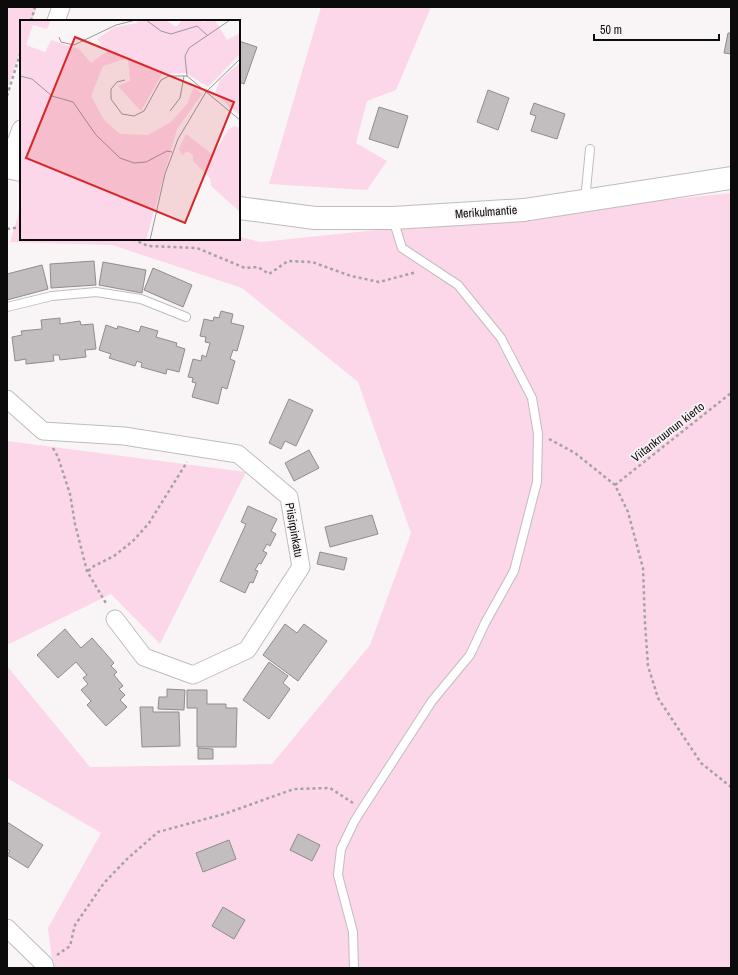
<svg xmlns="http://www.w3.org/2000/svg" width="738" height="975" font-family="'Archivo Narrow',sans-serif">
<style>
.green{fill:#fcd7e9}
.building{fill:#c2bec0;stroke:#908b8d}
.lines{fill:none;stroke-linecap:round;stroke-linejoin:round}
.lane-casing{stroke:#c0bcbe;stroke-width:10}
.street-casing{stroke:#c0bcbe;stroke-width:19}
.secondary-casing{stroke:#c0bcbe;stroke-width:24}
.path{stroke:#a5a2a4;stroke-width:2.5;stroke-dasharray:3 3;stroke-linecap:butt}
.lane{stroke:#fff;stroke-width:8}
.street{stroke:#fff;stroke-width:17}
.secondary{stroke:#fff;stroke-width:22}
.labels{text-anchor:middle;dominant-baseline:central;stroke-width:3.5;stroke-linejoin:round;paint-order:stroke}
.street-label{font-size:12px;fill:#0c0b0b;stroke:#f9f5f7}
.inset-road{fill:none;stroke:#9a9799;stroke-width:1}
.view{fill:#d62828;fill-opacity:0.15;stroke:#d62828;stroke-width:2}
.inset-edge{fill:none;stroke:#0c0b0b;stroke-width:2}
</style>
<rect width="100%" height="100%" fill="#f9f5f7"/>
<path class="green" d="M7 7H37L32 21H21V50L7 89Z
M321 7H431L396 90 367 101 356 143 387 161 367 190 269 184Z
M731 193V968H53L48 928 101 833 7 778V666L90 767 272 764 370 645 411 533 358 382 242 288 112 245 10 242 21 206V239H239V237L261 242Z
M7 441 246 472 160 644 111 594 7 645Z"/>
<path class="building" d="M728 33H731V54L724 53Z
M239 41 257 47 244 84 239 82Z
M488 90 509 98 498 130 477 122Z
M534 103 565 114 557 139 531 131 536 116 530 114Z
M379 107 408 116 398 148 369 139Z
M94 261 96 285 51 288 50 264Z
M103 262 146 270 142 293 99 285Z
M42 265 48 289 7 300V274Z
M153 268 192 285 183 307 144 290Z
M221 311 233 314 231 323 244 326 237 351 233 350 230 359 235 361 227 389 222 387 218 404 192 397 196 383 192 382 193 378 188 377 193 359 201 361 202 355 206 357 210 343 205 342 206 337 200 336 204 319 213 321 214 317 219 318Z
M60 318V324L80 321 81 325 93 324 96 349 85 350 86 357 60 360 59 355H53L54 361 26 364V359L15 361 12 337 22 335 21 331 42 329 41 320Z
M106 325 117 329 118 326 139 332 141 326 158 331 156 337 177 343 176 346 185 349 179 372 167 369 166 374 141 367 142 363 137 361 135 366 109 358 111 354 99 350Z
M289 399 313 410 296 446 285 441 281 449 269 443Z
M309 450 319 468 294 481 285 463Z
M248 506 277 519 271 531 276 534 270 546 267 544 263 551 267 553 261 564 259 563 255 570 258 571 253 583 250 582 245 593 220 581 246 524 241 522Z
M372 515 378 534 330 547 325 527Z
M320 552 347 558 344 570 317 564Z
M285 624 297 633 304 624 327 641 298 681 263 655Z
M65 629 81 648 92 638 114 663 111 666 117 672 114 675 123 686 119 689 125 695 120 700 127 707 106 726 87 705 91 701 81 690 88 684 83 678 87 675 76 662 58 678 37 655Z
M269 662 288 676 283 683 290 689 269 719 243 700Z
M167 689 185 690 184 710 158 709 159 697H167Z
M187 690H207V704H226V708H237L236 747H197V708H187Z
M140 707H153V712H179L180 746 142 747Z
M198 748 213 749V759H198Z
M7 822 43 845 28 868 7 855 10 851 7 849Z
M298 834 320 845 312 861 290 850Z
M229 840 236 859 203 872 196 853Z
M223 907 245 920 234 939 212 926Z"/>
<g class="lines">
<defs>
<path id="lane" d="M585 200 590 149
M7 307 52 296 96 292 141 299 186 317
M354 968 353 932 338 875 341 849 354 822 362 809 432 701 470 655 485 623 514 571 537 482 538 434 532 398 501 338 458 285 402 248 393 219"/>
<path id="street" d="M56 21 61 7
M7 166 21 129
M7 399 43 431 124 436 238 454 289 497 301 567 247 650 193 675 144 657 115 619
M7 928 44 964 45 968"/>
<path id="secondary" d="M7 167 21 170
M239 208 315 218H393L524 210 731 178"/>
</defs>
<use href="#lane" class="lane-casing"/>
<use href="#street" class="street-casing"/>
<use href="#secondary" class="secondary-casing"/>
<path class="path" d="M31 21 35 7
M7 96 21 51
M7 229 21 227
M133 239 148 246 197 248 245 268 258 267 269 274 288 261 312 262 351 276 379 282 417 272
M549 439 575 453 615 485 628 512 643 568 645 623 648 666 658 698 701 763 731 787
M53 448 58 457 70 494 75 524 87 571 107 605
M615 485 731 393
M88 571 94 566 114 556 133 541 149 523 187 462
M57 955 70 946 75 925 104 883 127 859 158 832 224 814 294 789 330 788 353 803"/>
<use href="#lane" class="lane"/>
<use href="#street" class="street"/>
<use href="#secondary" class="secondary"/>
</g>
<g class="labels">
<g class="street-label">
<text transform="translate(486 212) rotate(-4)">Merikulmantie</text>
<text transform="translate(668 432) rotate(-38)">Viitankruunun kierto</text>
<text transform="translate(294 530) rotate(80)">Piisirpinkatu</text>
</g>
</g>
<g transform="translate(20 20)">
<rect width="220" height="220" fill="#f9f5f7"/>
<path d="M0 0H31L27 9 13 5 6 25 25 32 31 20 59 29 71 43 87 31 77 19 95 7 117 3 116 0H146L156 7 162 0H182L183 2 195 0 207 20 220 13V34L188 67 166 53 142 54 121 91 98 66 110 61 108 38 83 46 71 76 84 100 100 114 128 115 151 102 167 84 174 67 182 74 157 109 126 220H0ZM220 43V96L195 73 200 60ZM214 106 220 108V192L191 166 190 158 173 141V135L167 131 162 135 159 129 166 114 193 135 208 110Z" fill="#fcd7e9"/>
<path class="inset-road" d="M126 0 141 11 151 14 177 6 187 15M210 0 169 28 165 36 167 56 220 100M39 17 41 22 54 25 96 5 116 0M0 56 12 59 32 76 53 82 76 115 100 138 114 143 126 142 147 131 152 132M105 60 97 62 91 69V79L102 94 114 96 124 91 141 60 149 56H167M150 91 160 78 164 56M130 220 145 154 158 119 186 72 220 39"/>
<path class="view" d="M55 17 214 82 165 203 6 138Z"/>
<rect width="220" height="220" class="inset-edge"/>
</g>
<rect width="738" height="975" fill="none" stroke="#0c0b0b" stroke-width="16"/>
<path d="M594 34v6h125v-6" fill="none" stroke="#0c0b0b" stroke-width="2"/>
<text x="600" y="34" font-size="12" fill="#0c0b0b" stroke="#f9f5f7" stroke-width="3" paint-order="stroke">50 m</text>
</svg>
